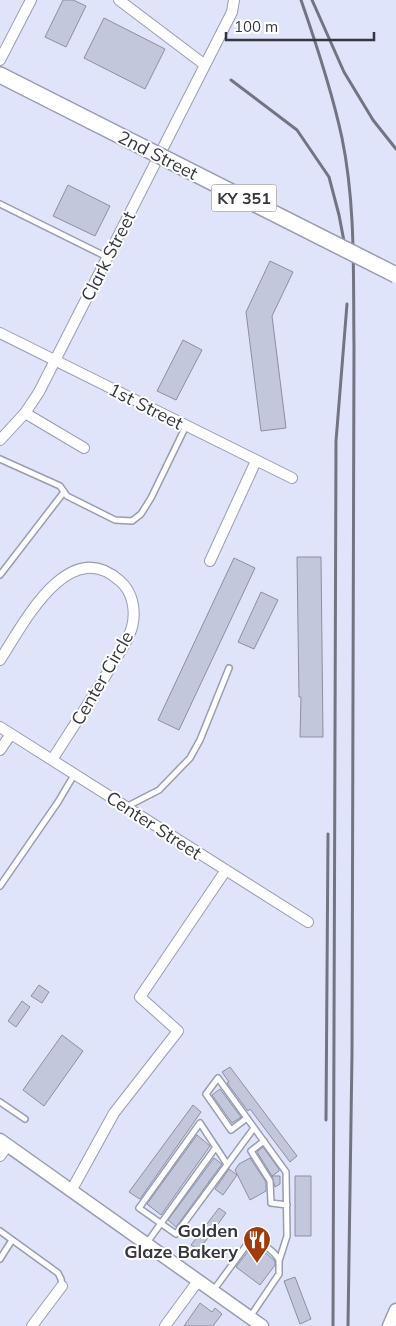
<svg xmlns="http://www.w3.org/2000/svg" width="396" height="1326" font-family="Mulish,sans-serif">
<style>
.building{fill:#c3c7dc;stroke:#8c8fa3}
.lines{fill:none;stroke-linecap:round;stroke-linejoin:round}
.service-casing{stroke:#9a9db1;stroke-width:8}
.minor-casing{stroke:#9a9db1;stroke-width:12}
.tertiary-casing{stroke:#9a9db1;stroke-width:15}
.primary-casing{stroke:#9a9db1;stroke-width:18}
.service{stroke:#fff;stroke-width:5}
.minor{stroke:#fff;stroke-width:10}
.tertiary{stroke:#fff;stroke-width:12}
.primary{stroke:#fff;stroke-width:15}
.rail{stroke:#727482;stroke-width:3}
.primary-bridge-casing{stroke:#9a9db1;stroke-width:18;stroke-linecap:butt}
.primary-bridge{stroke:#fff;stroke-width:15}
.labels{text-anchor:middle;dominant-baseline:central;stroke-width:4;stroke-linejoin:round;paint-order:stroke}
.shield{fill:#fff;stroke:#727279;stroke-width:1}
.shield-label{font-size:16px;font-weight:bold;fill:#35363f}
.street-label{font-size:18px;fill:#35363f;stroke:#fff}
.poi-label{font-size:18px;font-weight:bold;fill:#35363f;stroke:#fff;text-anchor:end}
</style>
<rect width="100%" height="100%" fill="#e0e4fa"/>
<path class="building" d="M63 0H73L86 6 66 47 45 37Z
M104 18 165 49 145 89 84 58Z
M68 185 110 206 95 236 53 216Z
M270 261 293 272 272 316 286 428 261 431 246 312Z
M183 340 202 350 176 400 157 391Z
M297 557H321L323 737H300L301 697H299Z
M234 558 255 568 179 730 158 720Z
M261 592 278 600 254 649 238 642Z
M39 985 49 992 42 1003 31 996Z
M22 1001 30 1007 16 1027 8 1021Z
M62 1035 83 1051 44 1106 23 1090Z
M230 1067 297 1156 290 1162 250 1109 248 1111 227 1083 229 1082 222 1072Z
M220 1089 241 1117 232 1123 212 1095Z
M193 1105 201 1112 140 1199 138 1198 129 1192Z
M197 1135 210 1146 161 1215 147 1204Z
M263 1147 279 1169V1171L272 1176 257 1152Z
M214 1158 222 1164 176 1227 168 1220Z
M250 1158 266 1182V1191L250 1200 235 1170 239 1164Z
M229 1169 237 1175 223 1195 215 1189Z
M272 1176H280V1184L275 1187Z
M295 1176H311V1236H295Z
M219 1208 226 1213 199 1250 191 1245Z
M252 1246 260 1248 275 1261V1265L260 1285 236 1267Z
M295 1277 311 1319 300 1324 284 1281Z
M200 1303 212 1312 215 1308 222 1314 213 1326H184Z"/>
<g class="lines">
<defs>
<path id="service" d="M0 204 107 257
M0 459 60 486 67 496 115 520 132 521 141 514 151 498 186 426
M0 575 64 492
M126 807 159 790 190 758 200 740 229 668
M0 886 58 802 74 775
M0 1102 25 1119
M247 1118 231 1130 206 1094 218 1078 286 1172 287 1236 279 1261V1274L250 1317
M264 1141 251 1151 270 1181 271 1203 287 1205
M227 1164 200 1123 139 1208 176 1234 254 1128
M0 1231 58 1273 61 1279 62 1286
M146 1244 216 1147
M0 1259 12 1240
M213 1291 248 1243 251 1241C261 1241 275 1252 279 1260"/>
<path id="minor" d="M119 0 205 65
M0 60 31 0
M0 333 292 478
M25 413 84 448
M0 440 25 413 39 392 232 12 234 0
M210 561 256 461
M0 660C23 625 68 534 120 581 133 592 136 611 132 627 129 639 121 650 115 660 95 694 73 727 52 760
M0 727 308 922
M0 750 11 734
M0 1156 8 1145
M71 1191 114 1113 178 1031 140 997 226 870
M32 1326 62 1286
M165 1326 198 1281"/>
<path id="tertiary" d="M0 1140 262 1326
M389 1326 396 1310"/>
<path id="primary" d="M0 75 91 121"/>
</defs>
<use href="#service" class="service-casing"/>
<use href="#minor" class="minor-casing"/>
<use href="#tertiary" class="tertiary-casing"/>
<use href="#primary" class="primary-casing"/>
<use href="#service" class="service"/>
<use href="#minor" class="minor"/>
<use href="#tertiary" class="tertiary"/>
<use href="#primary" class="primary"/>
<path class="rail" d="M301 0C317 46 332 91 342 138 356 206 353 277 354 346L352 1053 348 1326
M312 0 344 72 373 120 396 149
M231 80 297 130 329 177 339 215 347 257
M326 1120 328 834
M333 1326 336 441 347 304"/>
<defs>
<path id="primary-bridge" d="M91 121 396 275"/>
</defs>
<use href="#primary-bridge" class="primary-bridge-casing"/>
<use href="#primary-bridge" class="primary-bridge"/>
</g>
<defs>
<symbol id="restaurant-pin" viewBox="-11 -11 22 30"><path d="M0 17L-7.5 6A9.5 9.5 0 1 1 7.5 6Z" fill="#a03b0e" stroke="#fff"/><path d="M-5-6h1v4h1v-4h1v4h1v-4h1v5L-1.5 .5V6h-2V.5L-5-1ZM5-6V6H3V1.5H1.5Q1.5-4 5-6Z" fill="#fff"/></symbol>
</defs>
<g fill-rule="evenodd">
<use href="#restaurant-pin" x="241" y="1224" width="32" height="43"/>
</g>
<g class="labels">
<rect class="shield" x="211.5" y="184.5" width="65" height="27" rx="4"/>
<g class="shield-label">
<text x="244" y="198">KY 351</text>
</g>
<g class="street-label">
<text transform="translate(158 155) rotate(27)">2nd Street</text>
<text transform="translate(108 256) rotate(-63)">Clark Street</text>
<text transform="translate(146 406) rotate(27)">1st Street</text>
<text transform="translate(102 678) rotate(-60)">Center Circle</text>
<text transform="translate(154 825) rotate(33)">Center Street</text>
</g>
<g class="poi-label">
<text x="238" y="1230">Golden<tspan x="238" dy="21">Glaze Bakery</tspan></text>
</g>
</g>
<path d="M226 32v8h148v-8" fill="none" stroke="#35363f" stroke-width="2.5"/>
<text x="234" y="32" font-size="15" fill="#35363f" stroke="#ffffff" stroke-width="4" paint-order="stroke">100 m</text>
</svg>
